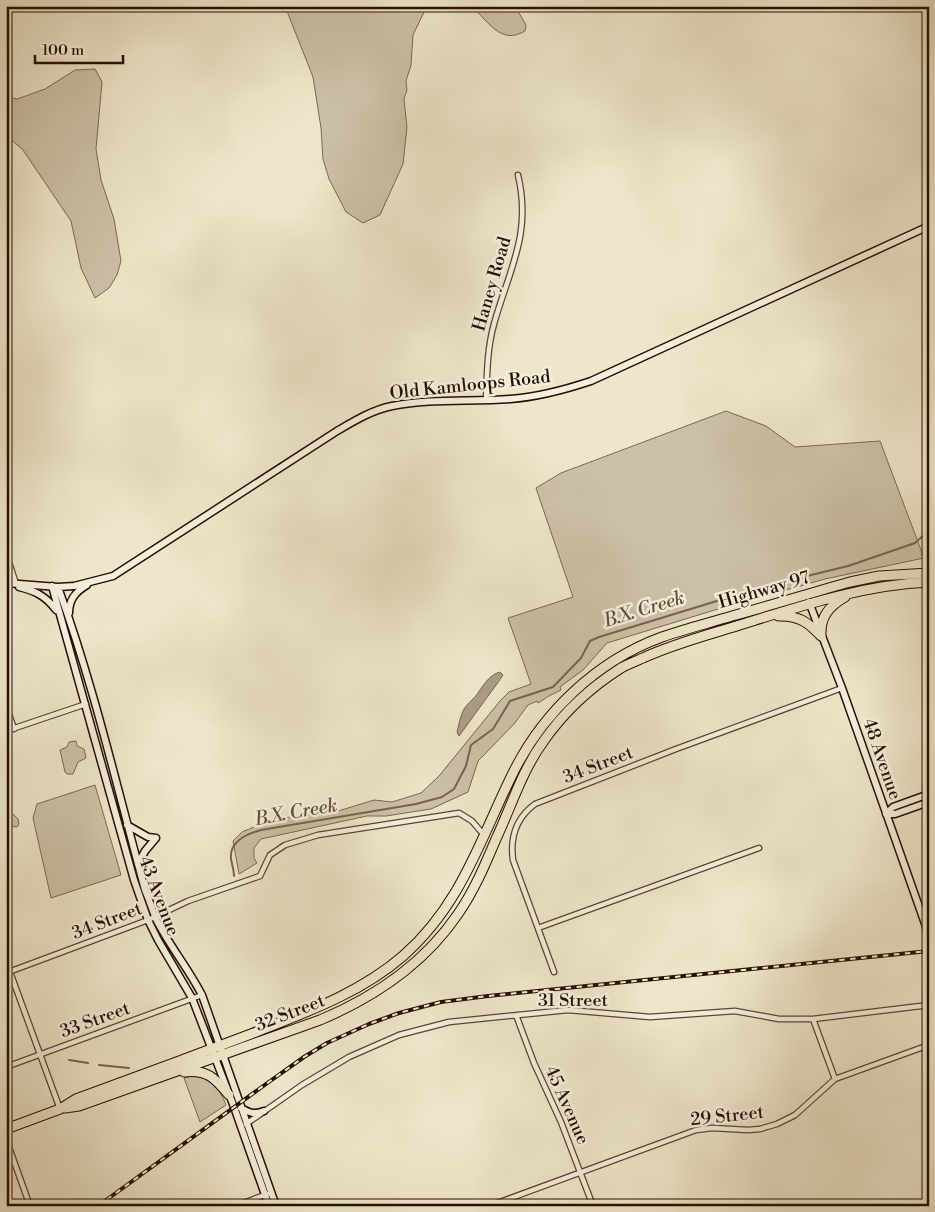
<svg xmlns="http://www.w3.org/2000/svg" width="935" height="1212" font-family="'Libre Bodoni',serif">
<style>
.green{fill:#ccc1a8;stroke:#7a6854}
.water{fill:#aa9d86;stroke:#766450}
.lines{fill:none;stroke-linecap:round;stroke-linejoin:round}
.stream{stroke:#766450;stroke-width:2}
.street-casing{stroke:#594533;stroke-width:7}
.secondary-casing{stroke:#270f00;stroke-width:9}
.highway-casing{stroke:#270f00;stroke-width:11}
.street{stroke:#f4efdd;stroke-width:4.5}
.secondary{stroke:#f4efdd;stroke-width:6}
.highway{stroke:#eee6cb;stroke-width:9}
.rail-casing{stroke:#270f00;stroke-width:4}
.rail{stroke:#f4efdd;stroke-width:2;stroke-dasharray:5.5;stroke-linecap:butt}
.labels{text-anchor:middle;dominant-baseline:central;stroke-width:5;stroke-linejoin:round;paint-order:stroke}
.street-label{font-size:18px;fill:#270f00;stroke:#f4efdd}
.water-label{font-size:19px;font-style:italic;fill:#624f3c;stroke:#f4efdd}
</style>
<rect width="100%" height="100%" fill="#eee6cb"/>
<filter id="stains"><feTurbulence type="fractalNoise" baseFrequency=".004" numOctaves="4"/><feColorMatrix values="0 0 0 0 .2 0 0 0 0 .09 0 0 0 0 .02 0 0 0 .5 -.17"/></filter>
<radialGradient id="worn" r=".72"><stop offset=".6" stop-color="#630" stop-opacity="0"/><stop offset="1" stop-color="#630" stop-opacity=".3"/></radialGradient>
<path class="green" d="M285 6H427L413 35 411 65 406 81 407 90 404 99 407 127 403 164 380 215 363 223 346 212 329 179 323 159 321 128 313 77Z
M471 6H515L526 25 525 31C500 46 488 20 471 6Z
M95 69 102 82 96 149 101 180 114 219 121 261 117 275 109 288 95 298 81 268 71 221 23 150 6 135V97L17 99 45 89 75 70Z
M726 411 766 426 795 447 880 441 924 558 825 579 718 609 607 643 583 670 560 687 561 690 549 696 538 703 537 701 528 705 514 724 478 761 468 792 431 809 386 816H367L261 839 254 848V858L257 863 239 874 233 841 242 832 273 819 335 812 374 800 392 802 421 793 439 776 500 701 509 692 531 684 508 618 573 597 536 488 561 473Z
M76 741 77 746 84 749 86 758 78 762 73 774H67L65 772 60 750 67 747 69 742Z
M95 785 121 875 51 898 33 818 37 804Z
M13 814 18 819 19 824 17 827 9 826 7 819 8 816Z
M192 1076C210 1077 220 1089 226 1105L200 1122 184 1078Z"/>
<path class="water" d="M500 672 503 675 499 681 459 736 457 732C459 724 460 717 464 709 467 704 471 701 475 697 482 688 488 675 500 672Z"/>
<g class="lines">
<path class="stream" d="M234 876C234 870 232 865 231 859 229 841 247 834 261 830L416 804 442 797 454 789 466 766 471 745 493 729 510 701 553 687 581 658 590 641 599 637 766 586 848 566 915 543 924 535 929 537
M69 1060 88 1063
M99 1065 129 1068"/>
<defs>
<path id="street" d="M486 400C487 375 487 349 494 324 509 270 532 234 518 175
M6 553 16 584
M6 705 14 729
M6 731 86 704
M538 928 759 848
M6 961 60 1109
M554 972 513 860C510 838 516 818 535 804L676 749 842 688
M6 973 148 920 188 901 260 876 270 855 285 845 318 835 459 813 472 821 484 835
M516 1015 534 1063 561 1122 593 1206
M813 1019 835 1079
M6 1067 202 995
M246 1124 302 1085 349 1057 399 1035 449 1022 568 1010 650 1017 735 1011 779 1019H813L929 1005
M6 1139 30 1206
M236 1206 267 1194
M489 1206 696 1130 712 1128 748 1130 760 1129 777 1124 795 1115 835 1079 929 1045"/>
<path id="secondary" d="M6 583 58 587 74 586 113 576 337 431C354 421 372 410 392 406 431 398 470 402 510 399 538 397 564 390 591 381L929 226
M52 586 134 880 148 920 158 940 192 998 234 1107 269 1206
M19 587C35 591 46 596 56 610
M58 587C94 686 117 788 145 890 149 899 152 909 156 919 169 945 188 968 202 995L276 1206
M809 602 842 688 929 935
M69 613C69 600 75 592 87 585
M886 814 893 807 929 794
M886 814H895L929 802
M127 825 148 837 156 838
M138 864 145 851 156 838
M241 1108C250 1113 254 1115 264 1111"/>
<path id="highway" d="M778 616C798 615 808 622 821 636
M821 636C820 617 829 606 845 597
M184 1072C207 1069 215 1078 229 1095
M65 1108 79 1106 320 1020C375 997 424 964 458 914 474 891 485 865 496 839 511 807 522 771 543 742 563 713 591 687 621 668 628 664 636 661 643 658 671 645 700 637 730 628 795 608 860 585 929 582
M6 1129 60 1109 76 1099C134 1078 193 1056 251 1034 304 1013 359 994 403 956 460 906 479 843 511 777 541 714 596 661 662 637 685 629 709 623 732 616 772 605 811 593 850 582L879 576 929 573"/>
</defs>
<use href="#street" class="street-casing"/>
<use href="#secondary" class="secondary-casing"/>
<use href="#highway" class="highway-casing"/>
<use href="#street" class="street"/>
<use href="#secondary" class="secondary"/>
<use href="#highway" class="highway"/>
<defs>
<path id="rail" d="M98 1206 266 1084 304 1057 327 1043 369 1024 399 1013 441 1002 488 996 929 951"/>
</defs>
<use href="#rail" class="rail-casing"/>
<use href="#rail" class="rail"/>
</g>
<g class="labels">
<g class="street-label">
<text transform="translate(492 284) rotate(-74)">Haney Road</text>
<text transform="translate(470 385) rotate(-6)">Old Kamloops Road</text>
<text transform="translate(764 590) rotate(-16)">Highway 97</text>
<text transform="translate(882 759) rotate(71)">48 Avenue</text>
<text transform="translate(598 765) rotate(-21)">34 Street</text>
<text transform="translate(159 896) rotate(69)">43 Avenue</text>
<text transform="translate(107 921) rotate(-21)">34 Street</text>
<text x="573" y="1000">31 Street</text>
<text transform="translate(290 1013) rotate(-21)">32 Street</text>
<text transform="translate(95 1020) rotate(-20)">33 Street</text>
<text transform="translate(567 1105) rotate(66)">45 Avenue</text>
<text transform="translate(727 1116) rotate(-6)">29 Street</text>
</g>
<g class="water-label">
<text transform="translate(644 609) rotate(-17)">B.X. Creek</text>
<text transform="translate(296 812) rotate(-10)">B.X. Creek</text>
</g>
</g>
<rect width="935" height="1212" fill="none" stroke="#eee6cb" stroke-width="25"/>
<rect x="8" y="8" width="920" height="1197" fill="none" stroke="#270f00" stroke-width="2.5"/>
<rect x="12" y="12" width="910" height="1187" fill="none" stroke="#270f00"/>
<path d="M35 55v8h88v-8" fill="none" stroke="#270f00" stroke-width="2.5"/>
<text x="42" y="55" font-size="15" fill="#270f00" stroke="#f4efdd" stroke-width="4" paint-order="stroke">100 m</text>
<rect width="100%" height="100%" filter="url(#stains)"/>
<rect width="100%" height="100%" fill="url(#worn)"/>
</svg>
